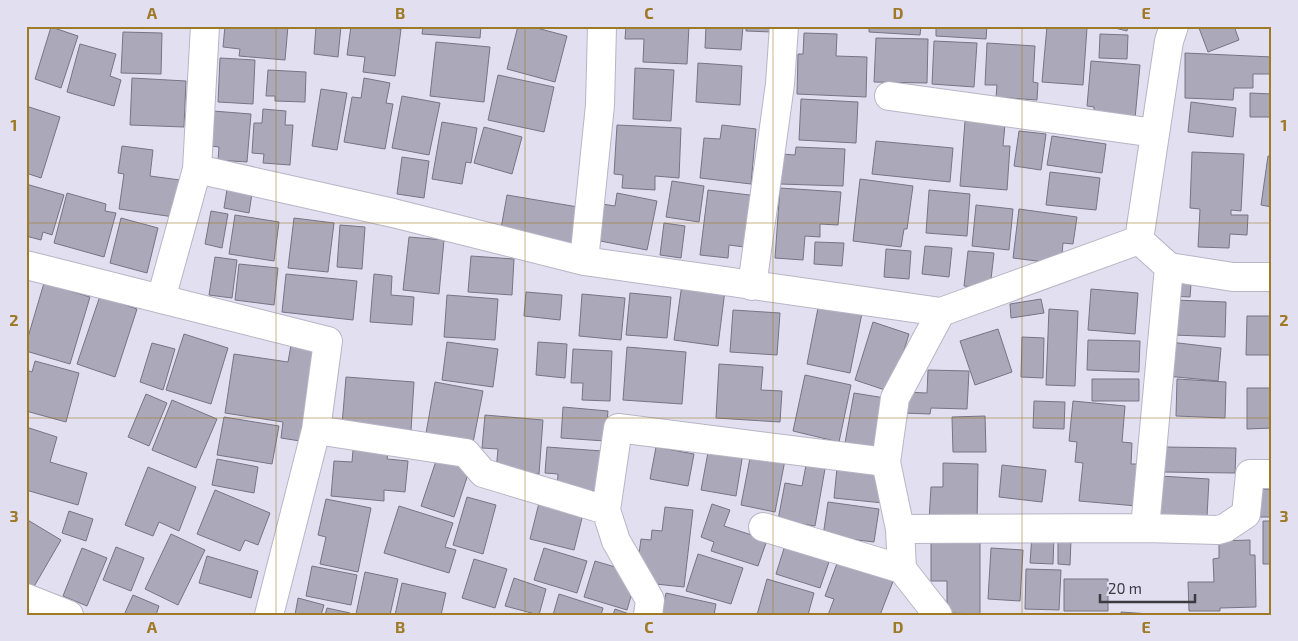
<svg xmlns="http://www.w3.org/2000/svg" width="1298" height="641" font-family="'Exo 2',sans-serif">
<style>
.building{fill:#aba8b9;stroke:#777484}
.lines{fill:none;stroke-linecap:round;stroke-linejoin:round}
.minor-casing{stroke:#b7b5c6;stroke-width:30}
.minor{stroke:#fff;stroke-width:28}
.grid{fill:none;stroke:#9e7926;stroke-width:1;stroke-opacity:0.55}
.neatline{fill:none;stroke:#9e7926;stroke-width:2}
.grid-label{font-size:16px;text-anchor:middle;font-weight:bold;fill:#9e7926}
</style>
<rect width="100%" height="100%" fill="#e1dff0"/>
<path class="building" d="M225 26H288L285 60 239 56 240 49 223 47Z
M316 26H341L338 57 314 54Z
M351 26H381L401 29 395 76 363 72 365 57 347 55Z
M423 26H481L480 38 422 34Z
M518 26H529L567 36 555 82 507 69Z
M626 26H689L687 64 643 62 644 39H625Z
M706 26H743L741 50 705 48Z
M746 26H773L772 32 746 31Z
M869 26H921L920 35 869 32Z
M936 26H987L986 39 936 36Z
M1047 26 1087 28 1083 85 1042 82Z
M1107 26H1128L1127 31Z
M1203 26H1234L1239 40 1208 52 1199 28Z
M51 27 78 36 61 88 35 79Z
M123 32 162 33 161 74 121 73Z
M804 33 837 34 836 56 867 57 866 97 797 94 798 54H803Z
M1100 34 1128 35 1127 59 1099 58Z
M876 38 928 39 927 83 874 82Z
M934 41 977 43 974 87 932 84Z
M436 42 490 47 484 102 430 96Z
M987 43 1035 46 1033 82 1038 83 1037 100 996 97 997 85H985Z
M80 44 116 54 110 76 121 80 114 106 67 92Z
M1185 53 1272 57V74H1253V88H1234L1233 100 1185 98Z
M220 58 255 60 253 104 218 102Z
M1091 61 1140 65 1135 119 1094 116V107L1087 106Z
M698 63 742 66 740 105 696 102Z
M635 68 674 70 671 121 633 119Z
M268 70 306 72 305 102 275 101V96H266Z
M498 75 554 87 544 132 488 120Z
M132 78 186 81 184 127 130 125Z
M364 78 390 83 386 103 393 104 385 149 344 142 352 97 361 98Z
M321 89 347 93 337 150 312 146Z
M1250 93 1272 94V117H1250Z
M402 96 440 103 429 155 392 148Z
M801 99 858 102 856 143 799 140Z
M1191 102 1236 108 1233 137 1188 132Z
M26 106 60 117 41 178 26 173Z
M263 109 286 111 285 125H293L290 165 263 163 264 154 252 153 254 123H262Z
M213 111 251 114 247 162 218 160 219 147 210 146Z
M965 121 1005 124 1003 146H1010L1007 190 960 186Z
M442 122 477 128 471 163 466 162 462 184 432 179Z
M617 125 681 128 679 178 655 176V190L622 188 623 175 614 174Z
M722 125 756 129 751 184 700 178 704 138 720 139Z
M484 127 522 137 512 174 474 163Z
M1019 131 1046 134 1041 170 1014 166Z
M1052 136 1106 144 1102 173 1047 165Z
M876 141 953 148 950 182 872 174Z
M122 146 153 150 150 176 180 180 174 217 119 209 124 174 118 173Z
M796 147 845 149 843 186 780 184 781 154 795 155Z
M1192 152 1244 154 1241 211 1231 210V215H1248L1247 235 1230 234 1229 248 1198 247 1200 209 1190 208Z
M1268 156 1272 157V207L1261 205Z
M402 157 429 161 424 198 397 194Z
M1050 172 1100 178 1096 210 1046 205Z
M860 179 913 186 907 229H904L901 247 853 241Z
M672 181 704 186 699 222 666 217Z
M228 183 253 187 249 213 224 208Z
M26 184 64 195 52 235 43 232 41 240 26 236Z
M780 188 841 192 838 225 820 224V237L805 236 803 260 775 258Z
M708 190 758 196 752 248 729 245 728 258 700 255Z
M929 190 970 194 967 236 926 233Z
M67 193 106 204 105 211 116 213 104 257 54 243Z
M617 193 657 201 647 250 595 240 602 204 615 206Z
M507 195 578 207 572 245 500 234Z
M976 205 1013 209 1009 250 972 246Z
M1019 209 1077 217 1073 244 1063 243 1061 264 1013 258Z
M211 211 228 214 222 248 205 244Z
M235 215 279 222 274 261 229 254Z
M121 218 158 228 147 273 110 263Z
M294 218 334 223 328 272 288 268Z
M664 223 685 226 681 258 660 255Z
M340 225 365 227 362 269 337 267Z
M409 237 444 240 439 294 403 290Z
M815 242 844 243 842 266 814 264Z
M925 246 952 248 949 277 922 274Z
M886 249 911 251 909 279 884 277Z
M968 251 994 253 990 288 964 286Z
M471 256 514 259 512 295 468 292Z
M215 257 237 260 232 298 209 295Z
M239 264 278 268 274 305 235 300Z
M1170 272H1192L1190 297 1169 296Z
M286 274 357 281 353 320 282 312Z
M374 274 392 276 391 295 414 297 412 325 370 322Z
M1269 281H1272V309H1270Z
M44 283 90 297 70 364 26 351V344Z
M682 284 725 290 718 346 674 340Z
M1091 289 1138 293 1135 334 1088 330Z
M526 292 562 295 560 320 524 316Z
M630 293 671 297 667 338 626 335Z
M582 294 625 298 621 340 579 336Z
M447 295 498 299 495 340 444 337Z
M100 296 137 309 115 377 77 364Z
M1041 299 1044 313 1011 318 1010 304Z
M1175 300 1226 302 1225 337 1174 335Z
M819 303 862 313 850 373 807 364Z
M1049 309 1078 311 1075 386 1046 385Z
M733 310 780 313 777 355 730 352Z
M1247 316H1272V355H1246Z
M873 322 909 334 891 392 855 380Z
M998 329 1012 372 975 385 960 341Z
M184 334 228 348 211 404 166 390Z
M1022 337 1044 338 1043 378 1021 377Z
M1088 340 1140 341 1139 372 1087 370Z
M447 342 498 349 493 387 442 380Z
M538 342 567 344 565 378 536 375Z
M1170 342 1221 348 1218 381 1166 376Z
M152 343 175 349 163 390 140 382Z
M291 345 314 348 300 441 281 438 283 422 225 413 234 354 288 362Z
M627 347 686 352 682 404 623 400Z
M573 349 612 351 610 401 582 400 583 383H571Z
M35 361 79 373 66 422 26 411V370L32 372Z
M719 364 763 367 761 390 782 391 780 422 716 418Z
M928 370 969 371 967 409 931 408 930 414 902 413 903 392 927 393Z
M805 375 851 385 839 442 793 431Z
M346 377 414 382 411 430 342 425Z
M1092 379H1139V401H1092Z
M1177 379 1226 382 1225 418 1176 416Z
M435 382 483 391 472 448 425 439Z
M1247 388H1272V428L1247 429Z
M854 393 885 398 876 449 845 443Z
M146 394 167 403 149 446 128 437Z
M172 400 217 419 196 468 152 450Z
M1034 401 1065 402 1064 429 1033 428Z
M1073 401 1125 406 1122 442 1132 443 1131 464H1141L1137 506 1079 501 1083 463 1075 462 1077 442 1069 441Z
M563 407 608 411 605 441 561 438Z
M485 415 543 420 539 474 496 471 498 449 482 448Z
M985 416 986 452H953L952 417Z
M224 417 279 426 272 464 217 455Z
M26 427 57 437 50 462 87 473 78 505 26 490Z
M547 447 602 451 599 491 557 488 558 474 545 473Z
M656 447 694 454 688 486 650 479Z
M709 447 743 453 736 496 701 490Z
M1163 447 1236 448 1235 473 1163 472Z
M353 450 388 453 387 459 408 461 405 492 384 490V501L331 496 334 461 352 462Z
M751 453 785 460 775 512 741 505Z
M438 455 471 465 454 517 421 506Z
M217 459 258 467 254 493 212 485Z
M807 460 826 463 815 526 778 520 785 483 802 486Z
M943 463 978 464 977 523 929 521 931 487H943Z
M1002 465 1046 470 1042 502 999 497Z
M148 467 196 487 179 531 159 522 153 536 125 525Z
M837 468 886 472 883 503 834 498Z
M1160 476 1209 479 1207 517 1158 515Z
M1256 489H1272V517H1256Z
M215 490 270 513 258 545 245 540 240 551 197 534Z
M467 497 496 505 483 554 453 545Z
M326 499 371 508 358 572 320 564 326 537 318 535Z
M540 499 584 510 574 550 530 539Z
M828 502 879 509 874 542 823 536Z
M712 504 730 510 724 526 767 540 758 566 711 551 714 542 701 537Z
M399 506 453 523 445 547 456 550 449 573 384 553Z
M665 507 693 510 684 587 646 583 637 569 641 539 651 540 652 530 662 531Z
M69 511 93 519 86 541 62 533Z
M26 519 61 540 32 590 26 586Z
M1263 521H1272V564H1263Z
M171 534 205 550 178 605 145 589Z
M1032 535 1054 536 1053 564 1030 563Z
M1058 540H1071L1070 565 1058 564Z
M1250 540V555H1255L1256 607 1220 608V611H1189L1188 582H1214L1213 559 1219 558V541Z
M931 541H980V614L947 613V581H931Z
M786 542 831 556 820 588 776 574Z
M116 547 144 558 131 591 103 580Z
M82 548 107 558 87 606 63 596Z
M544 548 587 561 577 593 534 580Z
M991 548 1023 550 1020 601 988 599Z
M698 554 743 568 731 604 686 591Z
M207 556 258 571 251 598 199 583Z
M839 558 894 579 880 615H828L834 599 825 596Z
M474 559 507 569 495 608 462 598Z
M595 561 625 570 636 579 627 610 584 597Z
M312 566 357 575 351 605 306 596Z
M1026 569 1061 570 1059 610 1025 609Z
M365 572 398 579 390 615 356 614Z
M514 578 546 589 539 615 505 606Z
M767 579 814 593 808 615H757Z
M1064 579H1108V611H1064Z
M402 583 446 593 441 615H395Z
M666 593 716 604 714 615H661Z
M559 594 603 608 601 615H553Z
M133 595 159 606 156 615H124Z
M298 598 324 605 321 615H295Z
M327 608 350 613 349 615H325Z
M615 609 632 615H613Z
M1121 612 1164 615H1121Z"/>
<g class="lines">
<defs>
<path id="minor" d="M889 96 1155 133
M197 169 393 213 584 261 941 312
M1139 240 1169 267 1233 277H1272
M584 261 600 105 602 26
M26 265 328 341 316 430 269 615
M752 286 780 84 784 26
M161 299 197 169 205 26
M316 430 466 453 483 473 606 510 618 428 886 462
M606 510 616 541 650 600 648 615
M763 527 902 569
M1145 528 1169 267
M900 529 1145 528 1218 530 1225 528 1246 514 1250 474H1272
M26 598 69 615
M938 615 902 569 900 529 886 462 895 398 941 312 1139 240 1169 41 1174 26"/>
</defs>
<use href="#minor" class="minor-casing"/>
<use href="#minor" class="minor"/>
</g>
<path class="grid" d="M276 26V615M525 26V615M773 26V615M1022 26V615M26 223H1272M26 418H1272"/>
<rect width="1298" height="641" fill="none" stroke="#e1dff0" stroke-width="55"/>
<path d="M1100 594v8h95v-8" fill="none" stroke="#3b3a41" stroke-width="2.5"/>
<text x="1108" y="594" font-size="15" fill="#3b3a41" stroke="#e1dff0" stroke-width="4" paint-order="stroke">20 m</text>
<rect x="28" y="28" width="1242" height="586" class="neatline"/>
<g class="grid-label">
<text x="152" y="19">A</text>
<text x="400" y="19">B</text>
<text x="649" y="19">C</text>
<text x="898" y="19">D</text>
<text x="1146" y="19">E</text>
<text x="14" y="131">1</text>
<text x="1284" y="131">1</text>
<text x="14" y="326">2</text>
<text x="1284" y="326">2</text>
<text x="14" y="522">3</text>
<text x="1284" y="522">3</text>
<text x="152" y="633">A</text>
<text x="400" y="633">B</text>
<text x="649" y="633">C</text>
<text x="898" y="633">D</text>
<text x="1146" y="633">E</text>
</g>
</svg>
